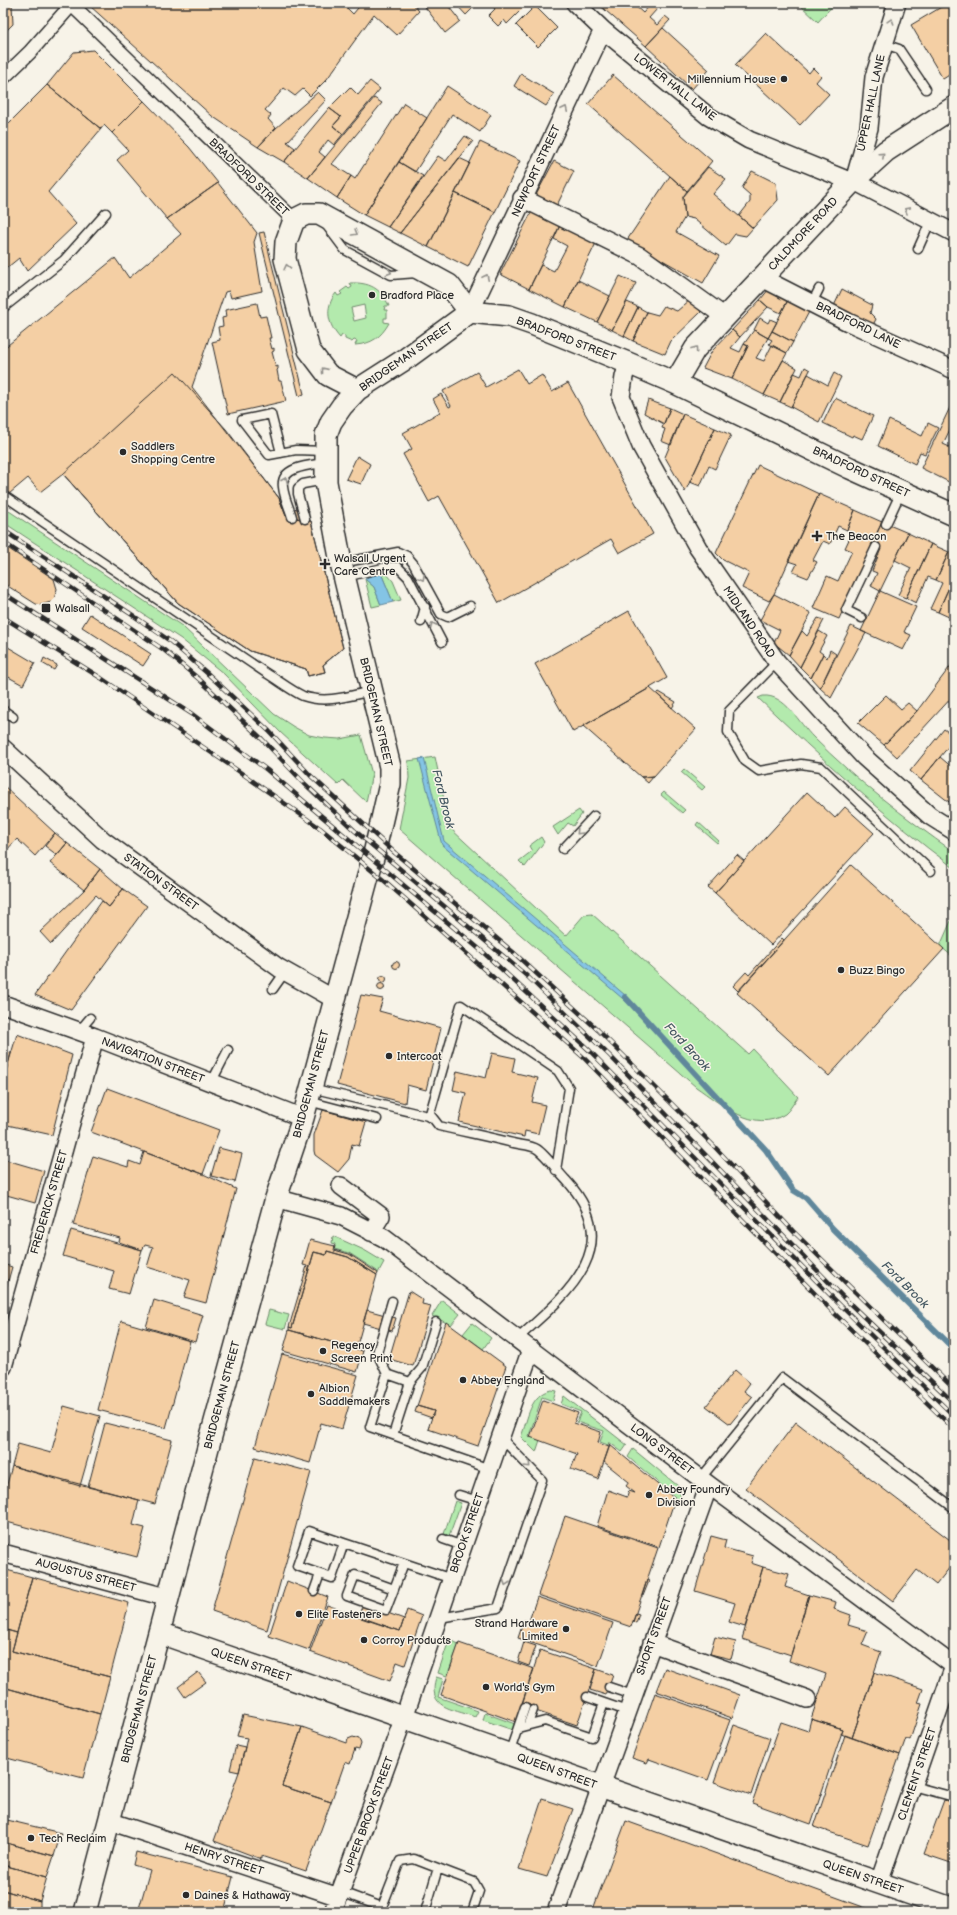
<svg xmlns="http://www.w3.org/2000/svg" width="957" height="1915" font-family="'Balsamiq Sans',sans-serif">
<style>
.green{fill:#b3eaad;stroke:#6f8a6c;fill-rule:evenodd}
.water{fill:#84c4e5;stroke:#60879b}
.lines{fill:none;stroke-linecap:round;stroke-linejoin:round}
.stream{stroke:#60879b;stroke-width:6}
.building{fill:#f4cfa4;stroke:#2b2b2b}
.service-casing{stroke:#2b2b2b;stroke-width:11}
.pedestrian-casing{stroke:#2b2b2b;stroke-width:16}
.minor-casing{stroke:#2b2b2b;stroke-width:20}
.tertiary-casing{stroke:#2b2b2b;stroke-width:24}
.service{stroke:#f7f3e8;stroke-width:8}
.pedestrian{stroke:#f7f3e8;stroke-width:13}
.minor{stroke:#f7f3e8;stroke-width:17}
.tertiary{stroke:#f7f3e8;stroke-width:21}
.rail-casing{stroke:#2b2b2b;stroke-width:4.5}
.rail{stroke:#f7f3e8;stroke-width:3;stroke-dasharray:9;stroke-linecap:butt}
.oneway{stroke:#918f8a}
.poi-dot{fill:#2b2b2b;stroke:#f7f3e8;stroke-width:1.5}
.labels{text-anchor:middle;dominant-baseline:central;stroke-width:3;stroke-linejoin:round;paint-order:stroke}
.poi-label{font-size:11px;fill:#2b2b2b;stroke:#f7f3e8;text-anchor:start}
.street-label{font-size:11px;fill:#2b2b2b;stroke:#f7f3e8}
.water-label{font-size:12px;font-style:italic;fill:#465963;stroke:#f7f3e8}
</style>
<rect width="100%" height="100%" fill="#f7f3e8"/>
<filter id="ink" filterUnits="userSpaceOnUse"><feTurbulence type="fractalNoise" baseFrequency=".025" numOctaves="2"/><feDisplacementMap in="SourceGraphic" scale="8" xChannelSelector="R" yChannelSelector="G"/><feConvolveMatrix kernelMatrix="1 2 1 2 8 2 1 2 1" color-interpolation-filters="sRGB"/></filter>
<g filter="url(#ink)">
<path class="green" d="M798 3H835L818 22Z
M350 283C369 282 381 288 389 306H385L384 310H387V318H384V322L389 323C381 337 372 344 355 345L357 341 354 340 352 342 345 339V336L342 335 340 338C328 325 324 308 336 293L338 296 342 294 340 292 347 287 349 289 352 287ZM364 305 366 318 354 321 351 308Z
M3 507 182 626 274 714 294 727 309 735 325 738 340 739 361 735 372 774 366 802 343 780 338 785 280 732 224 674 181 639 3 522Z
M381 573H386L393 581 401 600 393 602Z
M365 579 374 587 381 605 372 607Z
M763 696C785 694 799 723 813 737 856 780 904 817 954 852V868C884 816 821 758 758 698Z
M435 757 450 828 566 936 584 915 592 914 748 1054 753 1049 798 1097C794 1102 790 1110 785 1114 754 1134 721 1104 696 1087L399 829 409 778 408 761Z
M684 769 705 787 702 790 681 772Z
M664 792 685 810 682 813 661 795Z
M579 810 582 814 573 826 568 823 558 835 553 827Z
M698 822 719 841 717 843 696 825Z
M541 837 544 842 525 867 519 861 532 851 529 846Z
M954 914V956L953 957 940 946Z
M333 1236 364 1250 384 1262 377 1275 376 1274 377 1271 349 1253 334 1249 335 1244 332 1243Z
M442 1300 460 1314 451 1325 432 1316Z
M269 1310 289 1315 285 1329 265 1324Z
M472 1323 491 1338 483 1349 463 1334Z
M551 1390 556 1391 553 1401 542 1397 529 1436 540 1440 536 1452 521 1437C528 1419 530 1394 551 1390Z
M564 1396 627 1445 622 1452 609 1442 608 1445 600 1442 604 1431 577 1422 581 1412 561 1404Z
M633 1449 678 1486 681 1497 679 1502 675 1499V1497L628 1457Z
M455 1501 461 1503 449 1536 444 1534Z
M449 1640 459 1644 447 1676 438 1673Z
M436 1677 443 1679 438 1697 478 1711 475 1717C451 1708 427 1709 436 1677Z
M485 1713 515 1724 513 1730 483 1720Z"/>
<path class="water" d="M381 573 393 602 381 605 374 587 365 579 370 576Z
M424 758 444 841 632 1001 629 1004 442 845 419 759Z"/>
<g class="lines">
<path class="stream" d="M625 997 766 1150 793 1190 806 1198 833 1229 954 1349"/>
</g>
<path class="building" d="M3 3 12 4 13 24 3 34Z
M93 3H342L353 14 362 3H412L419 11 397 35 374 14 327 79 310 96 303 89 295 96 284 88 265 110 271 115 268 119 276 128 258 147 212 116 90 6Z
M422 3H446L460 21 445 33Z
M455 3H478L466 15Z
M491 3H528L507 24 504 20 498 26 488 16 495 9Z
M597 3H632L643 13 651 4 657 9 649 18 657 25 665 16 670 20 646 46Z
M948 3 954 4V72L943 79 911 25Z
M535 6 557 28 538 47 516 25Z
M663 28 709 70 692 89 646 46Z
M766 33 809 73 813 68 821 76 816 82 829 94 800 125 735 65Z
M93 50 144 101 112 133 104 125 101 129 47 85 74 52Z
M521 74 554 94 546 106 514 86Z
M613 75 712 161 687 191 588 104Z
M370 81 380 89 343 134 333 126 341 117 329 108 350 87 358 95Z
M47 85 101 129 48 192 76 224 27 271 19 258 3 271V129Z
M447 86 491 115 480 132 452 114 415 172 399 162Z
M318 92 326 100 287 142 295 148 284 162 258 147 276 128Z
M374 98 382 103 332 164 351 176 337 198 308 178Z
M144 101 189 147 218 183 167 219 117 160 128 150 112 133Z
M404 103 427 118 364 215 337 198 351 176 355 179Z
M329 108 341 117 333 126 343 134 334 145 328 140 319 152 325 157 308 178 284 162Z
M465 136 473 141 400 233 388 227 438 156 446 161Z
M480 142 520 161 495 212 455 193Z
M459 158 470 163 428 247 400 233Z
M554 161 574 171 557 205 536 195Z
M399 162 423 176 388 227 364 215Z
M708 167 726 179 713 194 753 228 746 236 735 234 726 246 694 219 685 217 683 197Z
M752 171 776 183 778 200 753 228 739 216 750 202V195L742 188Z
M670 176 687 191 683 197 685 217 676 232 719 256 703 283 627 240Z
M218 183 257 233 254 242 262 291 231 298 229 291 225 292 192 387 279 498 286 516 311 521 343 648 323 665 325 672 308 676 306 669 250 651 178 603 63 474 40 492 28 478 3 499V349L115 258 129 278 181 234 167 219Z
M455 193 495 212 468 267 428 247Z
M533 209 561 223 529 289 500 274Z
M561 223 597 241 565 307 529 289 541 265 554 271 567 246 554 239Z
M264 232 304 394 299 396 259 233Z
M620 276 636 283 612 330 597 322Z
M578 280 610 296 597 322 565 307Z
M769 289 789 298 781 313 768 307 760 300Z
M842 289 872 305 870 313 876 319 872 327 833 308Z
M789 298 810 310 793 342 772 331Z
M690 300 701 312 671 341 665 354 633 341 647 312 658 315 664 306 677 311Z
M760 300 768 307 740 337 732 330Z
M627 302 638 307 624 336 612 330Z
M257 303 260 317 266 316 271 338H269L272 349 274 348V351L272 352 276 367 278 366V369L277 370 279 381H281L286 401 228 414 212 342 220 340 218 327 223 326 222 318 226 317 225 310Z
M638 307 647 312 633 341 624 336Z
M760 318 768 323 770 319 777 322 768 338 754 330Z
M732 330 740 337 731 348 740 352 744 344 748 346 732 379 703 368 712 351Z
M754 330 768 338 756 358 764 361 772 345 787 353 764 395 732 379 748 346 744 344Z
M772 331 793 342 787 353 769 344 772 340 768 338Z
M783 360 797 368 780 402 764 395Z
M805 367 810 370 791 407 780 402 794 373 801 376Z
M518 369 527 384 542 375 552 392 568 383 653 534 619 553 611 539 499 603 439 496 429 502 403 454 412 449 403 433 440 412 433 399 441 394 449 407 451 406 443 391 477 372 486 387Z
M175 372 226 429 279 498 286 516 311 521 343 648 323 665 325 672 308 676 306 669 250 651 178 603 63 474Z
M834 373 841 377 819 422 791 407 808 374 828 385Z
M835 398 873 416 862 439 853 435 852 437 823 423Z
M954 399V421L943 444 954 449 953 484 921 468Z
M648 400 670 408 664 424 644 413Z
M670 408 683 414 671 445 661 441 665 429 662 428Z
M683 414 715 428 685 492 665 457Z
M889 420 922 436 928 423 938 428 925 454 920 452 915 464 878 446Z
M715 428 731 435 715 469 709 466 700 486 690 482Z
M357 456 370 464 361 484 346 479Z
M758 465 819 494 774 594 769 601 742 588 749 573 723 560 716 553Z
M819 494 855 510 847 530 838 526 830 544 823 541 813 560 817 562 808 578 793 572 797 564 788 561Z
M292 508 309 511 308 520 291 517Z
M855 510 882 522 839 619 813 608 827 576 838 581 852 551 845 548 852 533 847 530Z
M882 522 908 533 880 591 871 586 877 573 872 571 881 549 871 545Z
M908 533 931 544 906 598 898 595 911 568 895 560Z
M931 544 949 552 936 580 928 577 916 603 906 598Z
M3 545 54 579 57 589 54 599 51 602 41 605 36 604 3 583Z
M949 552 954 554V576L938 612 930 609 942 583 936 580Z
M954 576V606L949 617 938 612Z
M880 591 916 607 904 632 911 635 903 650 861 631Z
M774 594 811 613 789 655 774 643 780 630 760 620Z
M629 611 667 678 573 732 535 664Z
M90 614 151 654 143 666 82 627Z
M818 618 824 620 800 667 789 655 802 631 807 636Z
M851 626 866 633 831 698 820 688Z
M819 631 827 636 819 651 823 654 811 678 800 667Z
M3 644 35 663 23 685 3 674Z
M830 650 836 654 820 688 811 678 823 654 827 658Z
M44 658 57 665 54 670 42 663Z
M952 664 954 666V695L897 757 884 745 917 711Z
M650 688 696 729 654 776 641 777 583 726Z
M659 692 676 702 672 708 657 694Z
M886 695 901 709 908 703 917 711 884 745 858 723Z
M944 729 954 736V740L921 780 910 771Z
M940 757 954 769V795L949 802 921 780Z
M654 776 648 783 641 777H648Z
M3 785 55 833 35 856 17 839 4 853 3 851Z
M807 792 835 818 845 807 874 833 771 945 715 893Z
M954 795V806L949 802Z
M55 833 67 843 57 855 45 846Z
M67 843 100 869 84 890 50 863Z
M737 855 744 861 715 893 708 887Z
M851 865 944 949 829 1076 737 993Z
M100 869 123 889 109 907 96 895 51 944 40 932 84 890Z
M123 889 147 906 71 1010 35 995 102 901 109 907Z
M782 938 784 940 738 991 733 986 746 972 749 975Z
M392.5 965a3.5 3.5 0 1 1 7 0a3.5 3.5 0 1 1-7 0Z
M379.5 979a3.5 3.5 0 1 1 7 0a3.5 3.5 0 1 1-7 0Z
M377.5 987a3.5 3.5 0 1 1 7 0a3.5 3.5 0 1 1-7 0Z
M361 995 383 999 379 1011 441 1028 426 1090 407 1085 405 1103 337 1085Z
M17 1034 72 1055 52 1135 3 1124V1081Z
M3 1051 11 1053 3 1081Z
M492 1053 515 1058 512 1072 538 1078 532 1102 545 1105 538 1134 525 1131 524 1137 459 1122 466 1093 453 1090 457 1071 486 1078Z
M107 1088 219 1130 203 1174 91 1132Z
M323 1110 366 1122 359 1146 352 1144 349 1159 338 1172 315 1155 314 1151V1135Z
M219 1148 242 1154 235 1182 211 1176Z
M144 1152 203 1174 236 1189 206 1303 184 1297 190 1280 147 1267 153 1247 145 1245 142 1250 119 1242 120 1238 73 1225 93 1156 128 1167 129 1161 140 1165Z
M3 1159 44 1171 35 1203 3 1194Z
M71 1230 142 1250 129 1294 109 1289 114 1271 63 1256Z
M310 1240 335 1246 334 1250 349 1254 378 1273 377 1275 348 1257 327 1251 326 1255 314 1252 292 1328 289 1327 307 1266 303 1265Z
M327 1251 348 1257 377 1275 356 1349 289 1330V1327L292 1328 314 1252 326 1255Z
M3 1264 12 1267 3 1299Z
M409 1291 423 1300 422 1304 431 1306 413 1366 389 1359Z
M154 1300 203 1315 195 1342 146 1327Z
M367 1310 396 1318 392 1331 363 1323Z
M121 1321 190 1341 166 1428 98 1410Z
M446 1322 506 1366 478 1446 428 1429 434 1411 417 1406Z
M289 1330 363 1351 357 1372 283 1351Z
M282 1354 358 1375 342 1429 321 1423 310 1463 255 1447Z
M735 1370 750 1383 744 1391 752 1397 730 1424 706 1406Z
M543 1400 578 1413 574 1423 601 1432 598 1443 609 1447 598 1479 571 1469 577 1454 530 1437Z
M64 1406 100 1416 80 1486 12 1466 18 1444 51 1453Z
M417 1406 434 1411 432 1418 415 1412Z
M796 1422 954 1543V1562L936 1585 917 1570 893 1601 746 1488Z
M105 1423 172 1440 155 1504 88 1487Z
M610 1445 675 1499 659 1547 597 1526 608 1490 627 1497 629 1491 635 1493 626 1486 629 1482 604 1462Z
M255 1457 311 1472 267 1630 212 1611Z
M12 1466 139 1500 133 1525 145 1528 137 1557 3 1521V1499Z
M565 1516 658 1548 631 1627 538 1595Z
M711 1536 726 1540 724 1548 753 1556 751 1563 763 1567 745 1627 729 1622 735 1603 695 1591Z
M763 1567 789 1574 785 1587 809 1595 791 1655 742 1639Z
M3 1569 32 1577 17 1633 3 1629Z
M32 1577 129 1603 110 1677 12 1651Z
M647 1580 649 1581 643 1596H642Z
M287 1581 328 1597 309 1650 269 1636Z
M809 1595 836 1602 834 1609 851 1615 848 1625 868 1631 862 1645 881 1652 852 1738 841 1734 843 1729 811 1719 826 1674 789 1661Z
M537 1597 613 1623 598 1666 518 1638 524 1620 529 1621Z
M363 1604 404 1619 400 1631 358 1617Z
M327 1605 400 1631 407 1610 422 1616 405 1665 397 1662 390 1681 310 1652Z
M636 1613 639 1614 636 1623 633 1622Z
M3 1629 17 1633 12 1651 110 1677 100 1714 3 1687Z
M715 1637 736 1642 731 1659 710 1654Z
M524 1642 536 1646 529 1666 518 1662Z
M459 1643 534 1669 516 1722 441 1695Z
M540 1650 596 1669 577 1725 521 1706Z
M665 1668 740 1695 732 1718 656 1691Z
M596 1669 613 1675 606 1695 590 1690Z
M198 1672 206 1682 185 1697 178 1687Z
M874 1672 923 1689 918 1703 922 1704 910 1740 906 1738 900 1755 852 1738Z
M3 1687 100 1714 83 1778 3 1757Z
M655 1693 730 1720 708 1780 649 1759 647 1763 632 1758Z
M243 1715 302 1727 282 1786 331 1802 306 1871 261 1856V1859L214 1841 239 1772 245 1747 247 1738 237 1736Z
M811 1719 843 1729 811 1824 752 1803 781 1722 808 1731Z
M734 1725 770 1738 751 1795 714 1782Z
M302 1727 347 1743 348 1739 353 1737 359 1739 361 1744 359 1750 355 1749 350 1764 345 1762 331 1802 282 1786Z
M845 1735 900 1755 868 1845 814 1827Z
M236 1745 245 1747 239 1772 230 1770Z
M3 1773 7 1774 3 1791Z
M542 1799 573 1809 547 1877 519 1869Z
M944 1800 954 1803V1864L924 1854Z
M3 1819 61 1833 54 1856 3 1842Z
M626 1821 877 1912H592Z
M3 1842 54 1856 47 1877 3 1865Z
M136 1852 233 1877 224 1912H138L150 1870 133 1865Z
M3 1865 47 1877 40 1901 3 1890Z
M3 1890 40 1901V1912H3Z"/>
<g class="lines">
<defs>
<path id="service" d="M884 44 899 49 926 89
M327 226 345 250 391 275 417 273
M918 249 930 222
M812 303 819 289
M3 308 64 260 106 213
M281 453 271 414 242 420 269 455 296 450 325 451
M6 497 266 673C278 680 290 690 303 696 326 704 349 696 371 691
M292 517C289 507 284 497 283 487 280 466 312 465 325 463
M305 519 298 494V488L303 484 325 480
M886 524 901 492
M341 563 398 552 407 556 413 563 441 614 448 617 470 606
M345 577 387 567H398L408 577 442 642
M862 618 846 610 876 547
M421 622 425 607
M777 662 729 711 728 732 745 761 759 771 801 764 821 767 931 871
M3 710 13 717
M563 849 594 816
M273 989 285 972
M79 1031 90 1018
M211 1083 228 1050
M311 1088 432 1117 439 1126C464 1132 489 1137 513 1143 520 1145 531 1145 537 1149 546 1155 558 1172 566 1180 627 1246 568 1294 517 1339
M308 1101 377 1119
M429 1117 461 1005 558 1071 569 1088 556 1170
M387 1374 377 1353 392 1301
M410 1382 422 1368 436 1322
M393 1435 410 1382 387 1374 370 1427 490 1469
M701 1478 782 1378 954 1508
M459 1495 478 1501
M309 1531 344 1543 332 1578 297 1566Z
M443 1539 463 1546
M344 1543 452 1579
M394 1589 355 1575 347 1596 386 1610 404 1563
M314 1591 320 1574
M439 1618 498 1608 542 1480 500 1437
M609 1687 633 1695
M587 1697 604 1703
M528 1724 533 1710
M518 1728 545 1721 592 1737 604 1703 627 1711
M509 1754 525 1707
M913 1786 954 1797
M341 1892 382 1907 381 1912
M382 1907 400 1861 414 1859 474 1882 479 1891 472 1912
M425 1912 438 1868"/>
<path id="pedestrian" d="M70 3 294 220
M3 78 30 52 73 3"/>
<path id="minor" d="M575 3 603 30 708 116 749 140 852 182
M897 3 874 77 869 128 854 181 954 233
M522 198 640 256 725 317
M762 278 848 322 954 370
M470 312 603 30
M628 363 624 377 621 397 641 446 698 548 777 662 864 757 930 816 954 831
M3 748 103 840 279 968 334 999
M3 1004 95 1037 303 1118
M341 1186 381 1216 371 1232
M276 1198 341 1216 384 1238 709 1485 954 1666
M3 1367 95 1037
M3 1553 169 1598
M652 1643 807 1699
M109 1821 339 1897
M879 1882 954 1666
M333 1912 404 1717 531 1349
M556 1912 709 1485"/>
<path id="tertiary" d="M675 383 695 349 852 182 886 151 954 107
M357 390 328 375 309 350 285 259 286 242 294 220 306 214H319L449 285 470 312 509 316 532 324 628 363 675 383 850 468 954 515
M160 1633 954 1909
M85 1912 210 1440 276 1198 303 1118 374 854 390 784V767L341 563 326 482V435L331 422 342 406 357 390 407 358 470 312"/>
</defs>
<use href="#service" class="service-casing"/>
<use href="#pedestrian" class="pedestrian-casing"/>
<use href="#minor" class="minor-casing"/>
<use href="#tertiary" class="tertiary-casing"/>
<use href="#service" class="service"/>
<use href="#pedestrian" class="pedestrian"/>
<use href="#minor" class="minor"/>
<use href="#tertiary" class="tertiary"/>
<defs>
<path id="rail" d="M3 530 134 616 170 641 207 673 269 731 311 776 395 853 513 952 598 1030 713 1145 793 1231 954 1389
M3 542 164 650 200 680 262 739 305 784 354 830 528 977 610 1056 843 1297 954 1403
M3 593 192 714 267 770 484 953 590 1051 840 1305 954 1416
M3 617 101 678 237 770 320 828 387 883 583 1057 834 1313 954 1429"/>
</defs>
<use href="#rail" class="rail-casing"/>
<use href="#rail" class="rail"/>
</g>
<defs><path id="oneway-chevron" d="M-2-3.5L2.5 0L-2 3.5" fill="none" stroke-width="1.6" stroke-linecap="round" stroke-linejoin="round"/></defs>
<g class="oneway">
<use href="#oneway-chevron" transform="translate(891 21) rotate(-72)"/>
<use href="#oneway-chevron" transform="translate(565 109) rotate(-65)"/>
<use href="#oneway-chevron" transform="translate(882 155) rotate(-42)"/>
<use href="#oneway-chevron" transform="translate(907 210) rotate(-152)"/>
<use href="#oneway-chevron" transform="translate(355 233) rotate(30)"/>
<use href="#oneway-chevron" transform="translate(287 267) rotate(-103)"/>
<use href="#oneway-chevron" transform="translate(389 272) rotate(17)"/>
<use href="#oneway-chevron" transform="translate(486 277) rotate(-65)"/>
<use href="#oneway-chevron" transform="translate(695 349) rotate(-54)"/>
<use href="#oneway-chevron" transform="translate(324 370) rotate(-129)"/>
<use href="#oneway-chevron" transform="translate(285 480) rotate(-68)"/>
<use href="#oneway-chevron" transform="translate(422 578) rotate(62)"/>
<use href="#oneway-chevron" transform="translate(433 625) rotate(-117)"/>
<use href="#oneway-chevron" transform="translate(579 832) rotate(133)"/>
<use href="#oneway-chevron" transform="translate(528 1465) rotate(46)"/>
<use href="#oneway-chevron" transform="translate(506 1583) rotate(109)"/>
</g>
</g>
<g class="poi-dot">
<circle cx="784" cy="79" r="4"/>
<circle cx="372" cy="295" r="4"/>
<circle cx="123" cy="452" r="4"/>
<path d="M815 530h4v4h4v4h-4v4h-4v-4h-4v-4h4z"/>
<path d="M323 558h4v4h4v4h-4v4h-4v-4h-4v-4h4z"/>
<rect x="41" y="603" width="10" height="10" rx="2"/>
<circle cx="841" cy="970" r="4"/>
<circle cx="389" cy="1056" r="4"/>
<circle cx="323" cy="1351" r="4"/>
<circle cx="463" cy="1380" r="4"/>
<circle cx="311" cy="1394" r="4"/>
<circle cx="649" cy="1495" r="4"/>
<circle cx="299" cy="1614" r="4"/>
<circle cx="566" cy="1629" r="4"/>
<circle cx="364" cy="1640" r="4"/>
<circle cx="486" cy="1687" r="4"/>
<circle cx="31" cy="1838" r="4"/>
<circle cx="186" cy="1895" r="4"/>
</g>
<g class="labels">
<g class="poi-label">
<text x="776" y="79" text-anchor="end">Millennium House</text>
<text x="380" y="295">Bradford Place</text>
<text x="131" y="446">Saddlers<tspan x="131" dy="13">Shopping Centre</tspan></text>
<text x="826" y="536">The Beacon</text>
<text x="334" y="558">Walsall Urgent<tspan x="334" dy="13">Care Centre</tspan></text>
<text x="55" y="608">Walsall</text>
<text x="849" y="970">Buzz Bingo</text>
<text x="397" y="1056">Intercoat</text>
<text x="331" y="1345">Regency<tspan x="331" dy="13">Screen Print</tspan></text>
<text x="471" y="1380">Abbey England</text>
<text x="319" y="1388">Albion<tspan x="319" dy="13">Saddlemakers</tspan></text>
<text x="657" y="1489">Abbey Foundry<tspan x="657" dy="13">Division</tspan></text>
<text x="307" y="1614">Elite Fasteners</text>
<text x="558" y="1623" text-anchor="end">Strand Hardware<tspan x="558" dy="13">Limited</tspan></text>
<text x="372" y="1640">Corroy Products</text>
<text x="494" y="1687">World's Gym</text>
<text x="39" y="1838">Tech Reclaim</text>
<text x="194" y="1895">Daines &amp; Hathaway</text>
</g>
<g class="street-label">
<text transform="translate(675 87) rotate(38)">LOWER HALL LANE</text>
<text transform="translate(871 103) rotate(-78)">UPPER HALL LANE</text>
<text transform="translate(536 171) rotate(-65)">NEWPORT STREET</text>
<text transform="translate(249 177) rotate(44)">BRADFORD STREET</text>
<text transform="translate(803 234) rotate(-47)">CALDMORE ROAD</text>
<text transform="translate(858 325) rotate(26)">BRADFORD LANE</text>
<text transform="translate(566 339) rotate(21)">BRADFORD STREET</text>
<text transform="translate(406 357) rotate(-35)">BRIDGEMAN STREET</text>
<text transform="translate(861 472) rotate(25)">BRADFORD STREET</text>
<text transform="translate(749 622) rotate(56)">MIDLAND ROAD</text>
<text transform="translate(376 712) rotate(77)">BRIDGEMAN STREET</text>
<text transform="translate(161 882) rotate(36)">STATION STREET</text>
<text transform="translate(153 1060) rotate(21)">NAVIGATION STREET</text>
<text transform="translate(311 1084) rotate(-75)">BRIDGEMAN STREET</text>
<text transform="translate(49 1202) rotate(-74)">FREDERICK STREET</text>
<text transform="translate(222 1395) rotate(-75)">BRIDGEMAN STREET</text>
<text transform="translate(662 1449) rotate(37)">LONG STREET</text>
<text transform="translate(467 1533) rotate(-71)">BROOK STREET</text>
<text transform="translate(86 1575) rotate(15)">AUGUSTUS STREET</text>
<text transform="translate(654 1636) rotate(-70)">SHORT STREET</text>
<text transform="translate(251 1665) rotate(19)">QUEEN STREET</text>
<text transform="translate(139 1709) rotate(-75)">BRIDGEMAN STREET</text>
<text transform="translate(557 1771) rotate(20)">QUEEN STREET</text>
<text transform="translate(917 1774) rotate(-71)">CLEMENT STREET</text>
<text transform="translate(369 1815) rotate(-70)">UPPER BROOK STREET</text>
<text transform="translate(224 1859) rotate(18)">HENRY STREET</text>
<text transform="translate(863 1877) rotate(19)">QUEEN STREET</text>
</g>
<g class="water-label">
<text transform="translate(443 799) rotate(76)">Ford Brook</text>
<text transform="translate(687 1047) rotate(47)">Ford Brook</text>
<text transform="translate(905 1285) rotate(45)">Ford Brook</text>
</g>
</g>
<rect width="957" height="1915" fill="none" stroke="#f7f3e8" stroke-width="16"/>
<rect x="8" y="8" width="941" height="1899" fill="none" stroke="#2b2b2b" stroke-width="1.5" filter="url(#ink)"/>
</svg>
